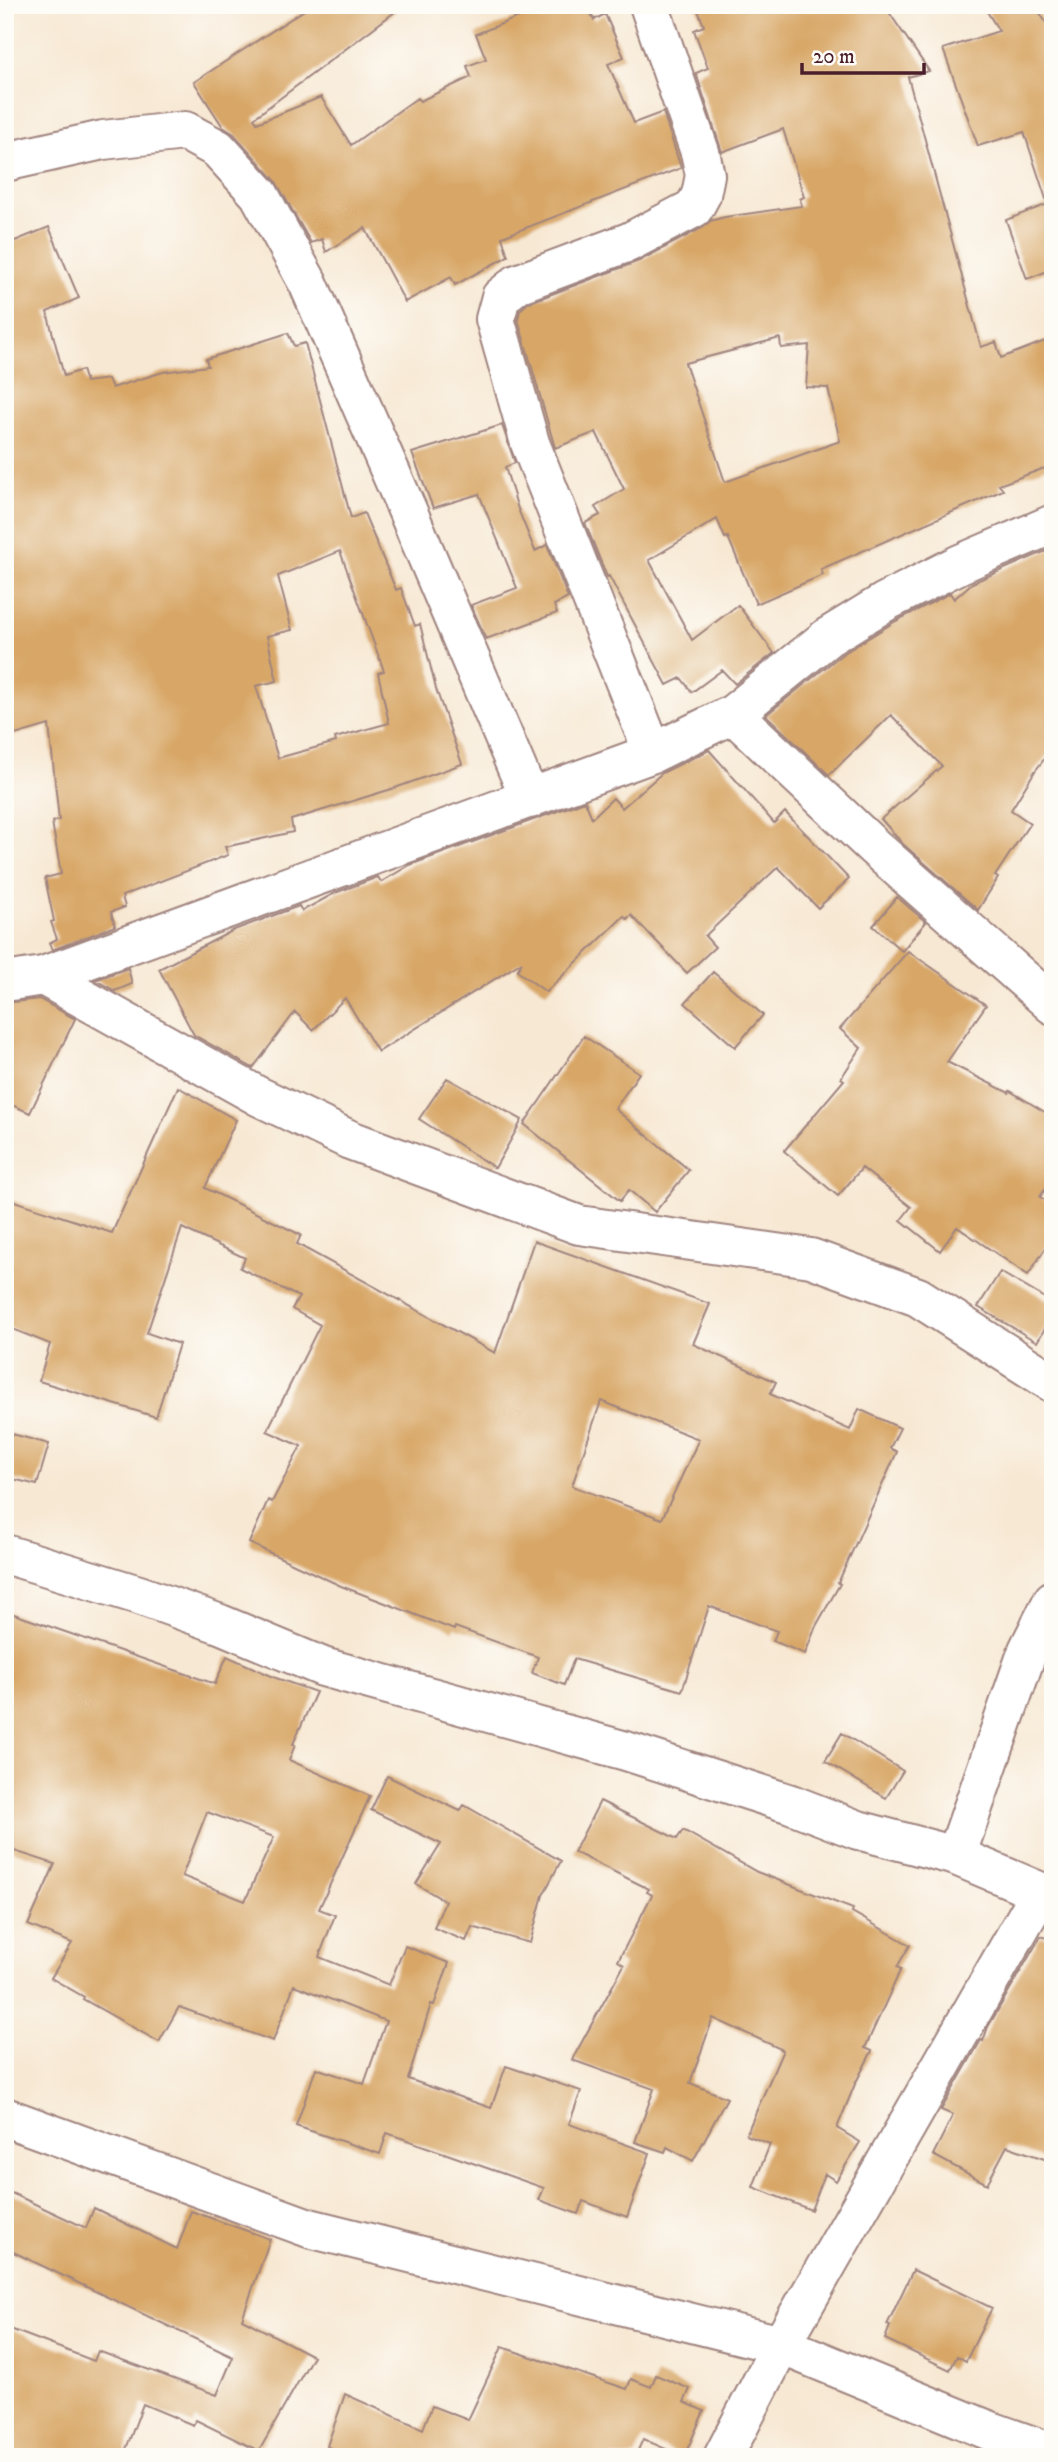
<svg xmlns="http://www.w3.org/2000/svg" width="1058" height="2462" font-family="'IM FELL DW Pica',serif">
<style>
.building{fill:#d8a768;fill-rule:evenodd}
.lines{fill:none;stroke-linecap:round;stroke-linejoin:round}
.minor-casing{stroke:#a0847f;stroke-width:42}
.minor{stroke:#fff;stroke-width:38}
</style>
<rect width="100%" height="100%" fill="#fdfcf7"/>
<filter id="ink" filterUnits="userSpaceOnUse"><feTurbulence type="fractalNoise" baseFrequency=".0143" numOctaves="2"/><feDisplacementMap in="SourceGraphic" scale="14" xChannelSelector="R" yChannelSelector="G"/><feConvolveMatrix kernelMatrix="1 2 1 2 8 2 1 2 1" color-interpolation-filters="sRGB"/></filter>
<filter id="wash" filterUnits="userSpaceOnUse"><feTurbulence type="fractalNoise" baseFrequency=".00686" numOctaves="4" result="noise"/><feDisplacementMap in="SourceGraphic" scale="28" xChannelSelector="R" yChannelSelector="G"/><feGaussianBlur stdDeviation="1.57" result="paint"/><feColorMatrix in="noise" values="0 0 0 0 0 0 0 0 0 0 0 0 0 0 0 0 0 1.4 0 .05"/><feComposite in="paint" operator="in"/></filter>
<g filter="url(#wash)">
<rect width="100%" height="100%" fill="#f7e8d3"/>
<g id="blocks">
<path class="building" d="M312 5H404L254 118 257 123 321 97 351 145 417 98 420 101 471 77 467 66 486 59 476 34 529 13 525 5H587L594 20 605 14 624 57 608 64 634 123 663 112 681 168 502 237 508 256 455 285 451 277 405 302 365 228 326 252 322 239 311 243 275 180 234 134 223 127 194 82Z
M696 5H884L929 71 908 77 981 347 996 342 1001 358 1053 338V465L999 485 1003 490 821 569 823 575 756 604 728 537 725 538 717 519 649 560 692 640 738 605 774 653 735 684 722 670 692 692 681 678 667 685 609 576 607 577 585 523 600 515 595 507 624 489 596 432 555 448 518 319 520 310 528 303 639 261 704 227 710 221 725 217 802 206 800 199 804 197 783 129 722 152 696 73 708 68 694 30 704 26ZM780 338 781 348 809 345 806 387 828 388 840 441 725 482 685 363Z
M983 5H1035L1053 34V198L1046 199 1024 132 978 146 943 49 999 31Z
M1053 202V269L1027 279 1006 220Z
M49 227 79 298 47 312 64 376 82 370 86 382 108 379 112 388 163 372 208 366 206 359 288 333 294 346 305 343 351 518 364 513 396 590 401 588 415 626 420 624 436 689 462 764 395 788 291 820 293 832 225 847 228 855 122 896 125 907 111 912 115 926 52 950 49 943 57 939 51 922 54 921 45 878 61 874 52 822 59 820 49 725 5 738V245ZM340 551 384 671 378 673 389 723 335 738 336 742 278 758 256 686 277 681 267 636 292 630 278 576Z
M502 425 515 463 505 467 518 509 535 551 547 545 568 598 554 605 557 613 486 639 471 605 517 588 479 494 433 508 412 453Z
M1053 548V748L1035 771 1011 810 1030 823 995 876 998 878 978 910 903 844 881 819 942 766 891 715 829 775 766 715 841 655 896 621 950 593 954 599 972 583Z
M709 750 774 823 785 812 849 879 818 908 778 867 705 936 715 947 687 973 631 915 627 919 624 916 546 992 517 971 522 962 378 1052 345 998 313 1030 295 1012 253 1068 194 1035 159 969 234 930 299 906 302 911 335 893 378 877 381 882 410 865 585 801 592 818 613 798 622 808 662 773Z
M897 897 926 922 902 951 873 926Z
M908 951 986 1005 947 1062 1009 1093 1010 1091 1053 1117V1177L1040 1197 1053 1205V1237L1028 1275 957 1227 940 1251 901 1220 911 1207 862 1168 838 1196 784 1151 844 1080 841 1078 861 1048 840 1029Z
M128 968 132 984 115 991 95 980Z
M713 972 763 1015 735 1047 685 1003Z
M39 999 75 1019 30 1113 5 1102V1003Z
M584 1036 639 1073 615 1109 689 1170 655 1212 629 1190 620 1201 524 1124Z
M447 1078 522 1120 495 1168 419 1119Z
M178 1087 236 1120 205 1188 301 1235 297 1244 495 1353 534 1241 710 1304 693 1344 776 1382 770 1394 850 1430 859 1409 900 1428 890 1448 897 1452 838 1583 840 1584 816 1626 805 1654 773 1641 777 1631 709 1606 682 1691 574 1659 564 1685 532 1673 538 1657 455 1627 454 1630 401 1609 341 1586 249 1543 268 1500 272 1502 301 1446 267 1431 320 1325 292 1309 299 1297 240 1268 245 1258 182 1228 147 1333 179 1344 156 1417 39 1381 50 1344 5 1326V1198L112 1233ZM601 1401 699 1439 662 1519 572 1486Z
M1000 1272 1053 1303V1315L1037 1342 978 1307Z
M5 1432 49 1444 37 1485 5 1477Z
M5 1611 215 1684 227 1656 276 1678 316 1692 293 1744 295 1745 289 1760 370 1796 319 1909 335 1915 319 1957 389 1985 405 1946 449 1963 434 2005 431 2004 408 2079 491 2108 506 2066 581 2091 569 2124 650 2153 627 2217 583 2201 578 2214 539 2200 544 2188 387 2133 380 2154 296 2126 316 2068 364 2084 386 2021 294 1985 273 2041 179 2007 159 2042 83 1999 84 1997 51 1978 72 1943 28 1925 55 1864 5 1848ZM207 1812 274 1837 245 1901 182 1876Z
M842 1733 903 1771 886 1798 825 1761Z
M387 1776 460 1811 464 1805 561 1861 543 1895 530 1943 472 1927 466 1941 434 1928 445 1901 416 1884 441 1844 371 1810Z
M600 1801 677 1839 683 1830 757 1872 853 1909 852 1912 910 1945 897 1967 901 1969 865 2048 872 2051 855 2084 837 2128 860 2142 836 2181 825 2174 811 2210 753 2187 770 2144 746 2135 783 2050 713 2018 690 2083 727 2098 693 2161 667 2147 665 2152 635 2142 654 2089 572 2060 624 1965 618 1961 652 1895 647 1892 649 1889 574 1852Z
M1041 1936 1053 1940V2162L1007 2146 987 2184 933 2155 953 2115 941 2110 981 2040 983 2041 988 2027Z
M5 2190 86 2228 94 2208 177 2249 191 2211 270 2239 242 2319 313 2356 259 2451 196 2420 193 2425 143 2404 123 2457H5V2327L94 2361 98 2351 217 2395 233 2357 5 2248Z
M913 2270 992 2308 966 2361 957 2356 950 2370 885 2339 890 2326 887 2325Z
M502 2347 627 2389 631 2379 651 2387 656 2375 690 2389 684 2402 704 2411 684 2457 643 2439 635 2457H326L330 2448 327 2446 345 2394 423 2429 432 2406 468 2420Z"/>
</g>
</g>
<g filter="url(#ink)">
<use href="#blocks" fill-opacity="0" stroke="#a0847f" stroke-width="2"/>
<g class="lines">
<defs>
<path id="minor" d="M649 5 700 152 705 175 701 195 694 208 629 242 517 284 501 297 495 319 530 443 653 753
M5 162 103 140 185 131 218 149 259 194 308 283 408 512 530 799
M733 714 873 846 1053 1005
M43 976 258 1096 350 1140 579 1225 811 1258 918 1297 1053 1383
M5 982 43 976 653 753 733 714 828 637 885 602 960 564 1053 524
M5 1554 139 1595 220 1624 323 1667 626 1751 791 1804 858 1830 956 1856 1053 1897
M956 1856 1028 1650 1053 1600
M5 2117 309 2228 781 2345 988 2430 1053 2453
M723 2457 781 2345 1040 1893"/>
</defs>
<use href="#minor" class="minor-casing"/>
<use href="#minor" class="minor"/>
</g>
</g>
<rect width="1058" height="2462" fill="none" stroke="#fdfcf7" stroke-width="28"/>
<path d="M802 63v10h122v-10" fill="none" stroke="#4a1f2b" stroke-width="3.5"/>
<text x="813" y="63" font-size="21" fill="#4a1f2b" stroke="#fdfcf7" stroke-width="5" paint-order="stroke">20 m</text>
</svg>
